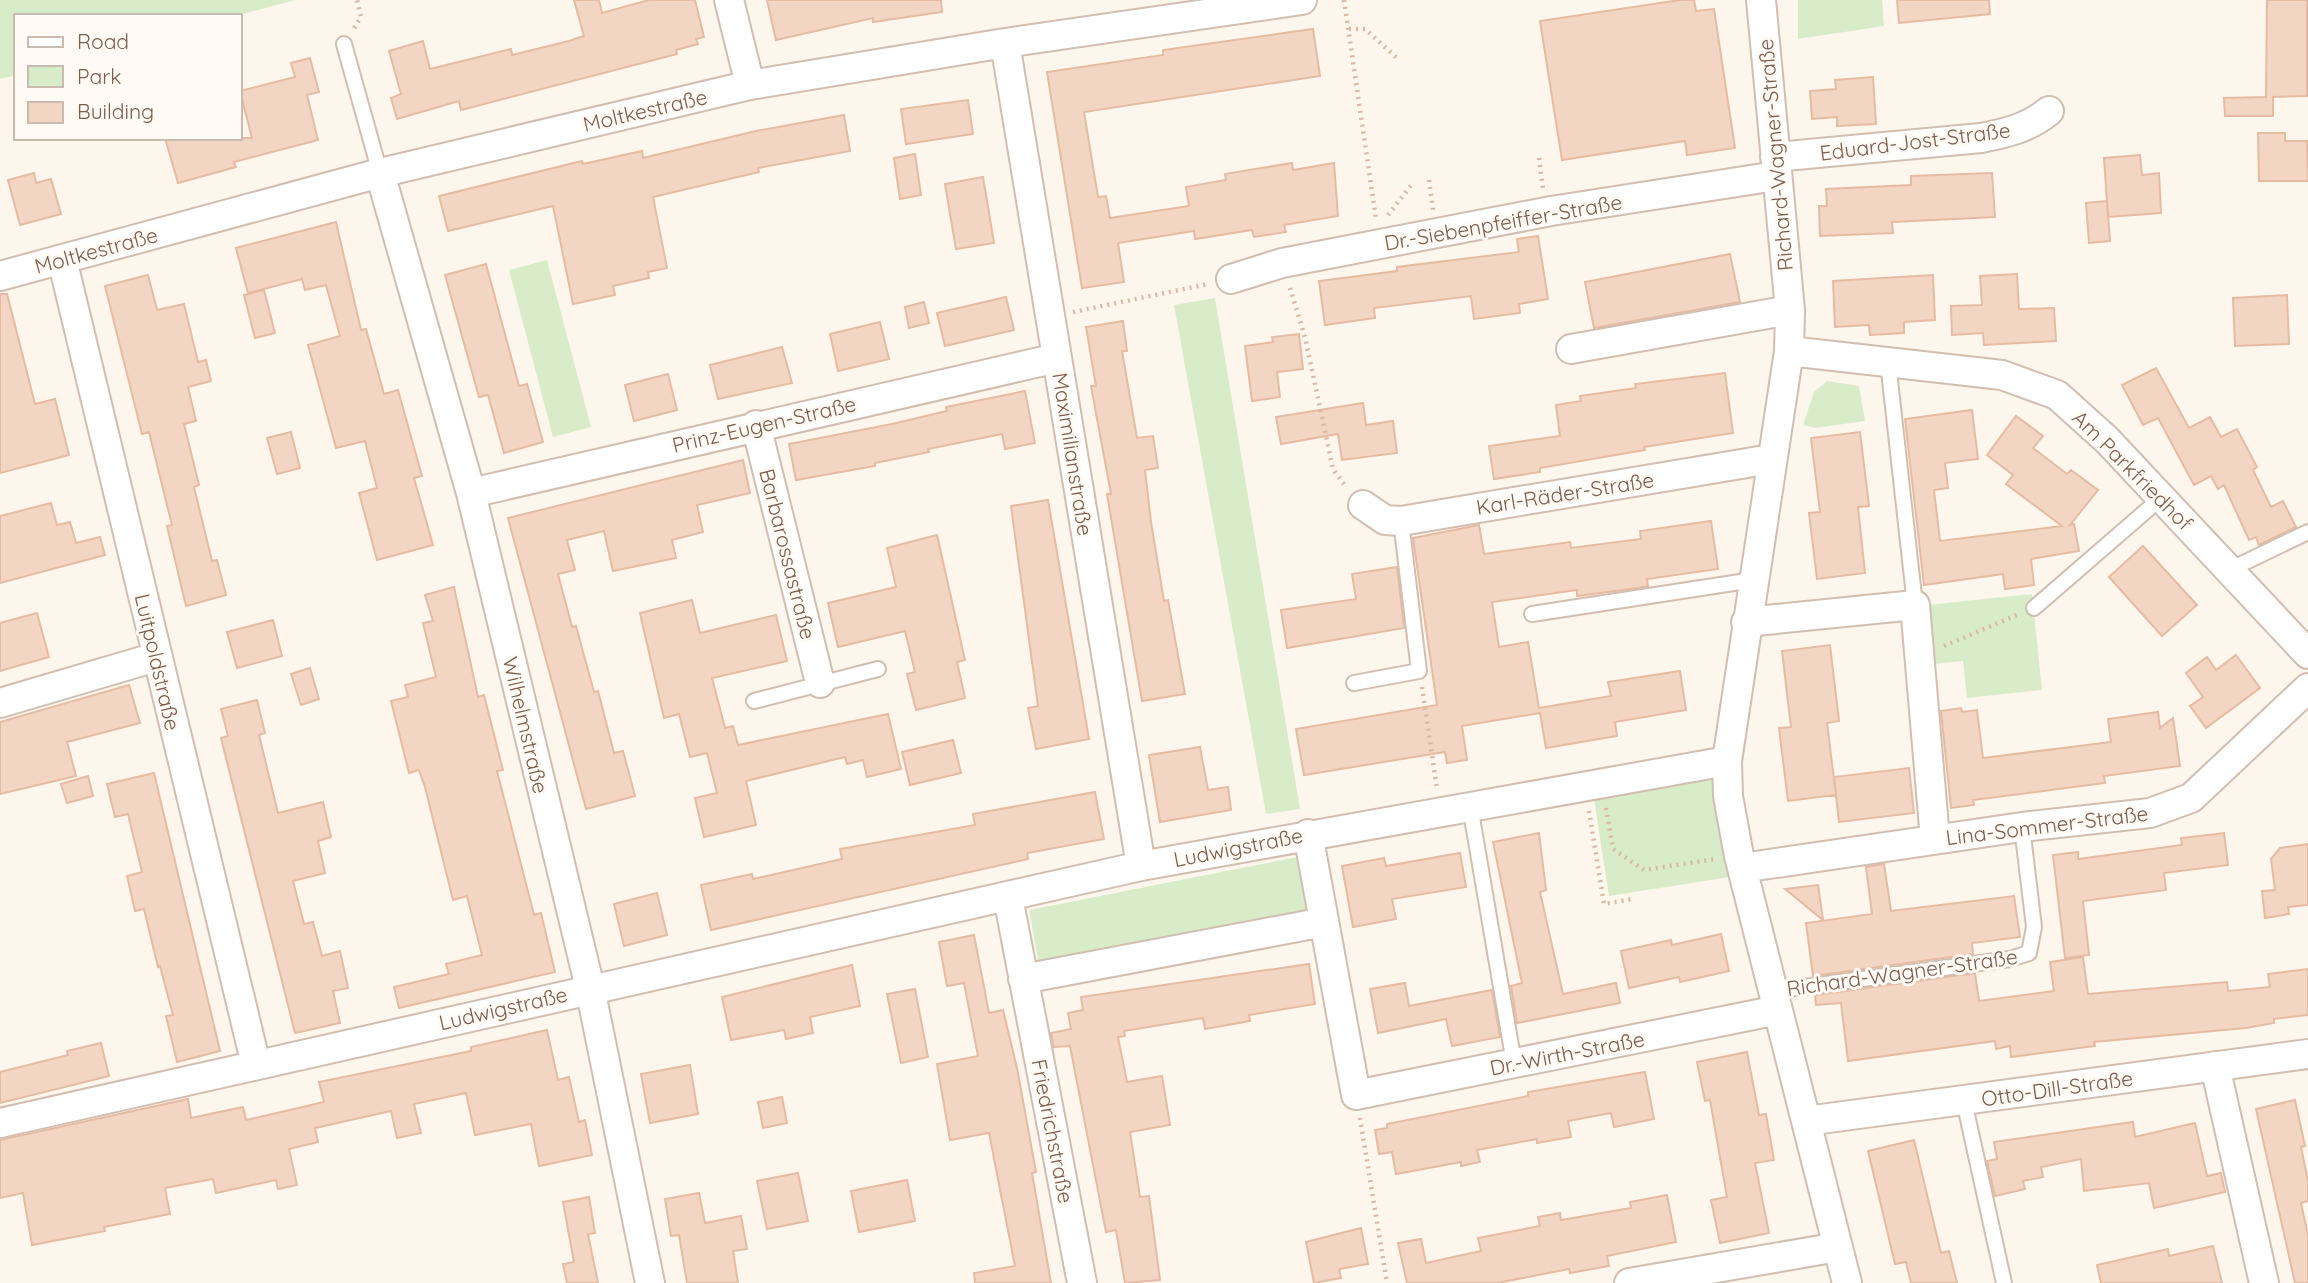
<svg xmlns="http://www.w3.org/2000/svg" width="2308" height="1283" font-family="Quicksand,sans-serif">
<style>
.green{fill:#d8ecc9}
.building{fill:#f3d5c3;stroke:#e6bba3;stroke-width:2}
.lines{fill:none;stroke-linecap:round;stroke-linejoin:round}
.lane-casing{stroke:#d1beb0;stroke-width:18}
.street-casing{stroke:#d1beb0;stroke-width:32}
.path{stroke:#d9b8a5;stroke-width:4.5;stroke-dasharray:2 5;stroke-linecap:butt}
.lane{stroke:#fff;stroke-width:14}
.street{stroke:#fff;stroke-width:28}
.labels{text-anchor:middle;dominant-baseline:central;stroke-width:6;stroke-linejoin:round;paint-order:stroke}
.street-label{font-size:21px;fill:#7a5c4d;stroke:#fffaf3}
</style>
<rect width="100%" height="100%" fill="#fdf6ec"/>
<path class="green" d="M0 0H295L236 16H16V75L0 79Z
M1798 0H1882L1884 26 1798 39Z
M547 260 591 427 553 437 509 270Z
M1215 298 1300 809 1266 814 1174 305Z
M1827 381 1859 386 1865 421 1815 428 1803 425 1814 392Z
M2032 594 2042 690 1967 698 1963 661 1933 664 1927 605Z
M1712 778 1730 877 1609 896 1594 799Z
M1297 857 1308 912 1039 965 1029 910Z"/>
<path class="building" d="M574 0H599L602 13 649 0H695L704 37 696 39 698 44 676 50 677 54 461 110 459 101 397 119 391 98 401 94 389 51 423 41 430 69 511 49 512 55 569 41 584 36Z
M767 0H941L942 12 873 22V18L776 40Z
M1680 0H1694L1696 11 1714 9 1735 148 1687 155 1685 141 1562 160 1540 21Z
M1897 0H1989L1990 14 1899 23Z
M2267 0H2307V96L2273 97V116H2225L2224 98 2266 97Z
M1313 29 1320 76 1084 112 1098 197 1106 196 1110 218 1189 206 1186 187 1226 180 1225 174 1292 163 1293 170 1334 163 1338 216 1284 225 1286 232 1254 237 1252 230 1195 239 1194 231 1118 243 1124 282 1082 288 1047 72 1163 55V50Z
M310 58 319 92 307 95 318 140 234 162 236 167 178 183 165 138H252L240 91 295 77 291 63Z
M1873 77 1876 124 1837 126V117L1812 119 1810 91 1836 89 1835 80Z
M968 100 973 134 906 144 901 109Z
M844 115 850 151 758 168 759 172 653 197 667 268 648 272 649 278 613 286 615 295 573 304 553 206 448 231 439 196 582 161 583 164 642 151 643 158 756 131Z
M2258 133H2285V141H2307L2308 181H2259Z
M915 154 921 195 900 199 894 158Z
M2140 155 2142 175 2159 173 2161 213 2108 217 2104 158Z
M34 173 36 183 51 179 61 214 20 225 8 180Z
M1992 173 1995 217 1892 222 1893 233 1820 236 1819 206H1827L1826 189 1911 185V176Z
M983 177 994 243 956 249 945 184Z
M2107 201 2110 241 2089 243 2086 203Z
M336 222 361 330 366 329 384 394 398 390 422 476 414 478 433 545 377 560 359 493 377 488 365 441 336 448 308 345 340 336 326 285 305 290 302 279 248 293 236 248Z
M1538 236 1548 299 1519 304 1520 313 1474 319 1471 296 1374 308 1375 318 1325 325 1319 281 1397 271V267L1519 252 1517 239Z
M1730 254 1740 302 1594 328 1585 282Z
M486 264 519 386 527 384 543 442 504 453 488 395 479 397 445 275Z
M2017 274 2019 309 2054 308 2056 341 1984 345 1983 333 1952 335 1951 306 1982 305 1980 276Z
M148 275 157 310 184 304 198 362 206 360 211 381 188 387 196 421 184 424 199 485 194 487 212 561 217 560 226 595 186 606 167 526 172 525 149 432 142 434 105 286Z
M1933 275 1935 320 1904 322V333L1870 335 1869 325 1835 327 1833 281Z
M264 290 275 333 255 338 244 295Z
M0 294H7L35 404 55 399 69 455 0 473Z
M2287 295 2289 344 2235 346 2233 298Z
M1006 297 1014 330 945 346 937 313Z
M924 302 929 323 909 328 905 307Z
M1123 321 1127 351H1122L1137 438 1153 436 1158 468 1145 470 1151 522 1164 601 1168 600 1185 694 1142 701 1107 494H1111L1091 386H1096L1086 327Z
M880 322 889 359 838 371 830 334Z
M1299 334 1303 369 1277 372 1280 397 1252 401 1245 346 1273 342 1272 337Z
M782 347 792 383 718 399 710 365Z
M2156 368 2189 428 2210 417 2221 437 2237 429 2257 467 2253 470 2271 507 2283 501 2296 527 2259 545 2256 537 2249 540 2224 485 2218 489 2211 476 2194 485 2158 418 2143 425 2122 385Z
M1725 373 1733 433 1644 447 1645 450 1540 468V472L1494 479 1489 446 1560 436 1556 405 1581 401 1580 396 1636 388 1635 384Z
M668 374 677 410 634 421 625 385Z
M1025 391 1035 443 1005 449 1002 434 928 449 929 452 875 463V466L796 480 789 444 892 424 947 411 946 407Z
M1363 403 1366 425 1393 421 1397 453 1342 460 1338 434 1281 444 1276 417Z
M1972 410 1978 459 1945 463 1948 488 1934 490 1940 541 2062 526 2006 484 2013 475 1987 455 2016 416 2043 436 2033 448 2067 474 2071 470 2098 490 2070 525 2074 524 2079 551 2031 559 2034 585 2005 589 2003 574 1924 585 1905 419Z
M291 432 300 468 277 474 267 438Z
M1860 432 1869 506 1858 507 1865 573 1817 579 1809 513 1820 512 1811 438Z
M743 460 750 493 697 505 703 532 672 540 676 558 613 571 604 531 567 540 575 570 558 574 572 627 576 626 594 692 598 691 614 753 623 751 635 796 586 809 508 518Z
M1048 500 1089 739 1036 749 1028 708 1038 706 1011 506Z
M51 503 57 525 70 522 76 543 100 537 105 555 0 583V516Z
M1711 521 1718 569 1647 579 1648 586 1638 588 1577 596V590L1492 602 1499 647 1528 642 1539 708 1611 696 1608 682 1680 671 1686 710 1615 722 1617 736 1546 748 1540 713 1462 726 1467 760 1447 763 1445 752 1304 775 1296 729 1437 705 1413 538 1479 525 1484 554 1570 542 1571 548 1641 539 1640 531Z
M937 535 965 660 957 662 965 698 916 710 907 674 915 672 905 631 838 647 828 603 896 587 887 548Z
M2143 546 2197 605 2162 636 2109 577Z
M1397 567 1404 628 1287 648 1281 610 1356 599 1352 574Z
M454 587 478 697 484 695 503 770 497 771 534 915 541 913 555 972 399 1008 394 987 449 974 446 964 482 955 467 896 453 900 425 787 419 770 409 773 391 701 408 697 405 685 436 677 423 623 433 621 425 595Z
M692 600 700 633 776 615 787 661 712 678 725 728 733 726 738 745 888 714 901 769 867 777 863 760 847 764 845 757 746 781 756 825 704 837 695 798 717 793 707 753 690 757 679 714 664 718 640 613Z
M37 613 49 657 0 671V623Z
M273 620 282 656 237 668 227 632Z
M1830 645 1839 721 1827 723 1836 795 1788 801 1779 728 1791 727 1782 651Z
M2236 655 2260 688 2206 728 2190 706 2203 697 2186 673 2207 657 2216 670Z
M310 668 319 699 301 705 291 674Z
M129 685 140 723 67 742 76 776 0 794V722Z
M257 700 265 733 259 735 278 813 323 802 331 837 318 841 325 873 293 881 304 924 313 922 322 956 340 951 348 988 333 991 340 1023 295 1033 221 738 228 736 221 709Z
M1961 708 1962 712 1977 710 1983 758 2111 742 2108 719 2158 712 2160 728 2173 718 2180 766 2104 776 2105 783 1973 800 1974 805 1951 808 1941 711Z
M953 740 961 773 910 785 902 752Z
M1200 747 1208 790 1228 787 1231 810 1160 822 1149 755Z
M1909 768 1914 813 1839 822 1834 777Z
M154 773 220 1051 177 1062 166 1016 173 1015 160 966 158 967 144 909 135 911 127 876 142 872 128 814 115 817 107 784Z
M88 776 93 796 67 803 61 784Z
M1095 792 1104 839 1027 853 1028 859 711 930 701 885 752 874 753 879 842 859 840 849 975 825 973 814Z
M1539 833 1546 890 1540 892 1563 994 1616 983 1620 1003 1517 1023 1511 986 1522 983 1493 842Z
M2224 833 2228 865 2164 873 2166 890 2083 901 2089 955 2065 958 2053 855 2078 852V859L2182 845 2181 838Z
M2308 844V905L2288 907 2289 914 2265 918 2262 891 2275 890 2271 859 2280 848Z
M1460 853 1466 887 1392 899 1396 919 1353 927 1342 866 1384 858 1386 866Z
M1884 864 1891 911 2014 896 2020 937 1972 943 1973 954 1813 976 1806 923 1872 914 1866 867Z
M1818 885 1823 920 1785 889Z
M657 893 667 935 624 946 614 904Z
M1721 934 1729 971 1680 982 1679 977 1629 988 1621 951 1671 940 1672 945Z
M974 935 989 1013 1003 1010 1017 1068 1036 1172 1032 1173 1051 1283H975L974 1273 1015 1266 989 1133 950 1140 937 1064 978 1056 964 983 947 986 939 942Z
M2083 957 2088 994 2227 982 2228 991 2270 987 2268 974 2308 969V1015L2274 1019V1023L2246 1028 2094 1042 2095 1046 2011 1057 2010 1046 1996 1049 1995 1041 1848 1061 1841 1003 1816 1005 1815 995 1975 973 1979 1001 2054 991 2050 962Z
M1309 964 1315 1004 1249 1015 1250 1021 1205 1029 1203 1018 1124 1031 1125 1036 1118 1037 1127 1082 1162 1076 1170 1125 1130 1132 1140 1197 1149 1196 1160 1280 1125 1283 1116 1230 1106 1232 1070 1046 1054 1047 1051 1033 1071 1029 1068 1013 1083 1010 1081 997Z
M852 965 860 1006 810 1017 813 1033 786 1039 784 1030 731 1040 722 997Z
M1405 983 1409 1006 1492 990 1500 1037 1452 1046 1446 1019 1378 1033 1370 989Z
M915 989 928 1057 901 1063 887 994Z
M547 1030 558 1080 569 1077 579 1122 585 1120 592 1155 539 1166 531 1124 475 1135 466 1093 414 1104 421 1133 397 1138 391 1111 315 1128 318 1142 289 1149 297 1185 278 1189 276 1180 216 1193 213 1179 165 1188 170 1214 104 1227 105 1231 32 1245 23 1193 0 1198V1140L188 1099 191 1118 243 1107 246 1120 324 1102 319 1082 471 1051V1047Z
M101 1043 109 1076 0 1103V1072L68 1055 67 1051Z
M1747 1052 1759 1115 1766 1114 1774 1160 1755 1163 1769 1233 1720 1243 1711 1200 1727 1197 1710 1100 1705 1101 1697 1062Z
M690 1065 698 1114 650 1123 641 1074Z
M1645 1072 1654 1119 1614 1127 1611 1113 1568 1121 1571 1137 1537 1143V1139L1477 1150 1480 1162 1461 1166V1162L1396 1174 1392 1152 1379 1154 1375 1130 1387 1128V1124L1528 1096V1092Z
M782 1097 787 1123 763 1128 758 1102Z
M2295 1100 2305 1146 2301 1147 2308 1181V1201L2301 1203 2308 1235V1283H2295L2256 1109Z
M2133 1122 2135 1137 2195 1123 2207 1176 2221 1173 2225 1192 2154 1208 2149 1183 2084 1191 2081 1159 2041 1167 2043 1177 2023 1181 2025 1189 1995 1196 1987 1161 1997 1159 1994 1142Z
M1914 1140 1941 1253 1949 1251 1957 1283H1911L1906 1262 1895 1264 1868 1151Z
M798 1173 808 1221 767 1229 757 1181Z
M907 1180 915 1221 859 1232 851 1191Z
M699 1193 705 1223 741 1216 747 1249 733 1251 738 1283H687L679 1235 671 1236 665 1199Z
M1667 1195 1676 1242 1607 1256 1609 1266 1570 1273 1569 1269 1497 1283H1407L1398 1243 1421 1239 1426 1263 1481 1251 1478 1238 1540 1226 1538 1217 1560 1213 1561 1220 1631 1208 1630 1202Z
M589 1197 595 1233 588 1234 598 1283H567L563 1264 574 1262 563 1202Z
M1361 1228 1368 1264 1339 1269 1341 1278 1314 1283 1306 1242Z
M2213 1246 2222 1283H2101L2097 1265 2168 1249 2169 1256Z"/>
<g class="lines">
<defs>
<path id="lane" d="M344 44 380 173
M1888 362 1915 605
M2229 570 2308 532
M2034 608 2161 498
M1532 614 1753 580
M1354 683 1419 671 1401 521
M754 701 878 669
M1470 806 1514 1063
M1774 991 2010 959 2029 953 2034 927 2022 827
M1964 1101 2004 1283"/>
<path id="street" d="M729 0 750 85
M1761 0 1790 310 1789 351 1727 761 1728 796 1739 856 1847 1283
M1005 43 1141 866
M1775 157 1981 138C2007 133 2028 128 2049 111
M380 173 471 493 590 988 650 1283
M62 259 256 1065
M0 276 380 173 750 85 1005 43 1302 0
M1231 279 1282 263 1551 211 1776 176
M1571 349 1790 310
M1789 351 2002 375 2057 395 2107 440 2308 654
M756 425 820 683
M471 493 1057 358
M1363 505 1385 520 1401 521 1771 459
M1746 622 1915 605 1935 839
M0 703 156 657
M1308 834 1356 1095 1778 1010
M1742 868 2022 827 2150 813 2191 798 2308 688
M1008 897 1082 1283
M1023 979 1324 922
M2215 1066 2264 1283
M1806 1121 2308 1054
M0 1123 1141 866 1727 761
M1629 1283 1838 1247"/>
</defs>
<use href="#lane" class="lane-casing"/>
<use href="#street" class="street-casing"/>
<path class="path" d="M1344 0 1376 219
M354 28 361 17 357 0
M1349 29H1365L1398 59
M1539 158 1543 189
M1429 180 1433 210
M1388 215 1413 183
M1290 288 1305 337 1333 469 1346 487
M1073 312 1208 284
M1944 646 2017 615
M1422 687 1437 789
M1606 808 1613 849 1644 870 1716 859
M1589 811 1604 904 1633 899
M1360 1118 1387 1283"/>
<use href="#lane" class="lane"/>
<use href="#street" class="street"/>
</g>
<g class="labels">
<g class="street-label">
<text transform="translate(645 110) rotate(-13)">Moltkestraße</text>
<text transform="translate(1915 141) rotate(-7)">Eduard-Jost-Straße</text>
<text transform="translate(1775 155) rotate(-95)">Richard-Wagner-Straße</text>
<text transform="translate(1503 222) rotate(-10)">Dr.-Siebenpfeiffer-Straße</text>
<text transform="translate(96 250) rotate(-15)">Moltkestraße</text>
<text transform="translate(764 424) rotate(-13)">Prinz-Eugen-Straße</text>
<text transform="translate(1073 454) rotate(81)">Maximilianstraße</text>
<text transform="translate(2133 470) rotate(45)">Am Parkfriedhof</text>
<text transform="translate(1565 493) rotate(-9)">Karl-Räder-Straße</text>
<text transform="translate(788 554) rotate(76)">Barbarossastraße</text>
<text transform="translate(158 662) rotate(77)">Luitpoldstraße</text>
<text transform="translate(526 725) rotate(77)">Wilhelmstraße</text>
<text transform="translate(2047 825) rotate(-7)">Lina-Sommer-Straße</text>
<text transform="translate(1238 847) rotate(-11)">Ludwigstraße</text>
<text transform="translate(1902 972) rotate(-8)">Richard-Wagner-Straße</text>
<text transform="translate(503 1008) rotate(-13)">Ludwigstraße</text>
<text transform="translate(1567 1053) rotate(-11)">Dr.-Wirth-Straße</text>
<text transform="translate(2057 1088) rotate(-8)">Otto-Dill-Straße</text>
<text transform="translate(1053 1131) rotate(79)">Friedrichstraße</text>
</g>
</g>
<rect x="14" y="14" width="228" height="126" fill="#fffaf3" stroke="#cabbb1" stroke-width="2"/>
<rect x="28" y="37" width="35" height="10" fill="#ffffff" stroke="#cabbb1" stroke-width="2"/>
<text x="77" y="49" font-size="21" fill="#7a5c4d">Road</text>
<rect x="28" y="66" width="35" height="21" fill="#d8ecc9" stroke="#cabbb1" stroke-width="2"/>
<text x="77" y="84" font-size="21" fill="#7a5c4d">Park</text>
<rect x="28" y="102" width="35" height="21" fill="#f3d5c3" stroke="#cabbb1" stroke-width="2"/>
<text x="77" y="119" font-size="21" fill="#7a5c4d">Building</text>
</svg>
